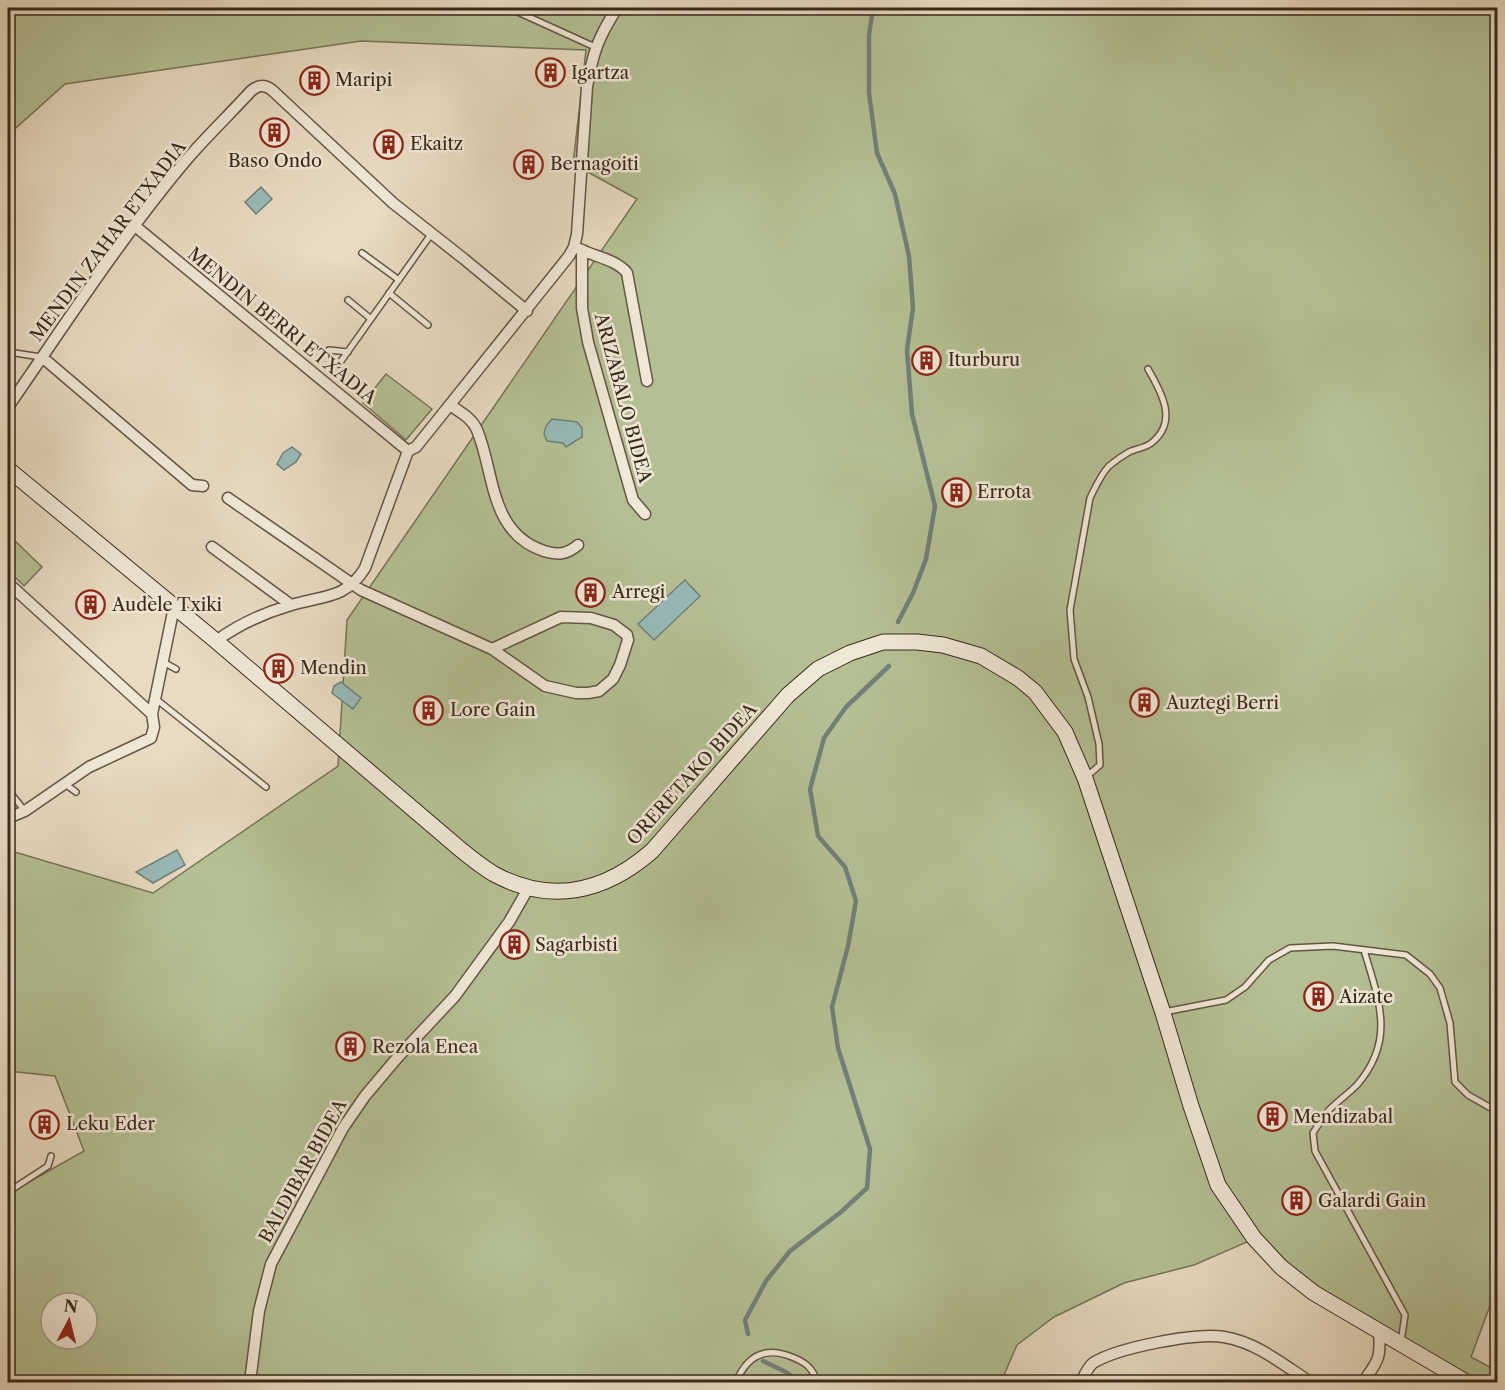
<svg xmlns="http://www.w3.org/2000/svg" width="1505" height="1390" font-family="'Libre Caslon Text',serif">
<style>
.green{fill:#b4c094;stroke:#767458;stroke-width:1.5;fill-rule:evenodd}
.water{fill:#98bab9;stroke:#72807a;stroke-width:1.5}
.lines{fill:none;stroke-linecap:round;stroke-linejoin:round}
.stream{stroke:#72807a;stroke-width:4.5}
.lane-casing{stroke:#645545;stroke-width:8}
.street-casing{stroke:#645545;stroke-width:13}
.secondary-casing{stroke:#38281b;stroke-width:17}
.lane{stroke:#f0e8d7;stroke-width:5}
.street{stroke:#f0e8d7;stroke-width:10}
.secondary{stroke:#f0e8d7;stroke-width:15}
.labels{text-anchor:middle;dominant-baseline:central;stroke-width:5;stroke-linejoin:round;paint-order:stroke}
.poi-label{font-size:18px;fill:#38281b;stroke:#f0e8d7;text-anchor:start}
.street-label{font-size:18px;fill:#38281b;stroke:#f0e8d7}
</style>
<rect width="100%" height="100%" fill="#e8dbc2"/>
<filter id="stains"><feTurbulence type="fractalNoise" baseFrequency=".00333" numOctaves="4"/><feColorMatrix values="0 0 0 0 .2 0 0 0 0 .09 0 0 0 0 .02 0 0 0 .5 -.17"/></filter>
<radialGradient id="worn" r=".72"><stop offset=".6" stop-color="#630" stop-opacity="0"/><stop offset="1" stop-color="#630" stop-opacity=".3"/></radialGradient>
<path class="green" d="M8 8H1497L1498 1284 1471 1357 1497 1371V1382H1466L1314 1293 1249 1241 1194 1265 1124 1283 1054 1317 1017 1345 1001 1382H8V1194L84 1151 55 1076 8 1071V850L153 893 338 766 347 620 637 199 573 164 586 50 361 41 65 84 8 135ZM51 1303H87V1339H51Z
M386 374 432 409 406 440 363 403Z
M8 534 42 567 24 586 8 570Z"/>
<path class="water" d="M261 187 272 199 256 214 245 202Z
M552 419 577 422 582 428V437L566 447 563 443 547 441 544 434 546 426Z
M292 447 301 454 296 462 284 470 277 464 283 453Z
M685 580 700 596 654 640 638 624Z
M341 682 361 698 353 709 332 693 334 686Z
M177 850 185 865 153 883 136 872Z"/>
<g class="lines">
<path class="stream" d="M873 8 869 35V93L877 153 895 194 909 256 913 308 907 350 912 414 935 506 926 559 913 593 898 622
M748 1334 745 1320 766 1281 790 1251 841 1212 867 1188 870 1149 838 1048 832 1007 848 946 856 901 845 867 818 836 810 789 824 738 846 707 889 666
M763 1361 786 1372 800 1382"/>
<defs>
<path id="lane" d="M509 8 595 47
M362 253 399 280
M389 293 428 325
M348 300 371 319
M329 350 348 352
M8 352 41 357
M339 364 432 233
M163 662 176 669
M156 699 266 787
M1086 777 1100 765 1099 744 1088 697 1074 659 1070 610 1090 498C1095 488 1101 474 1109 466 1115 461 1122 456 1129 452 1135 449 1144 448 1150 444 1179 423 1162 393 1148 369
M65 784 76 792
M8 790 25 811
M1364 950C1379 1001 1396 1040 1357 1085 1348 1094 1338 1101 1329 1110 1323 1117 1318 1125 1313 1133L1315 1151 1405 1315 1401 1342
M1164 1012 1226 1000 1245 987 1269 960 1290 948 1333 946 1406 955 1430 974 1440 988 1450 1023 1455 1082 1468 1095 1498 1112
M8 1192 48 1166 51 1156
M736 1382C747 1356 765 1346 792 1357 805 1362 813 1368 817 1382"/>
<path id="street" d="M135 226 408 451
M574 247 582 250V308L588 342 633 500 645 514
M582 250C596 257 617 260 627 273L647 381
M42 357 192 485 203 486
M450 405C460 412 472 418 477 430 495 473 489 533 544 551 558 555 566 555 578 545
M8 407C66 323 122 236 188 158 208 135 230 114 251 91 258 85 264 84 272 90L393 203 464 259 527 311
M228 498 361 590 492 649 561 617 591 618 614 625 627 635 628 640 620 665 613 679 599 691 588 693H576L545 686 492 649
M212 547 291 605
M8 583 152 714
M216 641C238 625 261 614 288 606 320 595 345 601 365 568L408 451 416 447 569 256 574 247 577 234 587 87C593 52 598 38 617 8
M8 818 25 811 89 767 151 738 154 727 152 714 174 607
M250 1382 259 1311 271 1264 343 1128 365 1096 397 1058 455 996 509 922 529 887
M1081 1382C1084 1376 1088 1367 1093 1363 1117 1348 1196 1332 1224 1337 1256 1342 1284 1365 1310 1382
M1363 1382C1378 1361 1381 1359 1379 1332"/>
<path id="secondary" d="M8 469 216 641 460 849C471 858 482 867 494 874 551 905 605 892 652 851L788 695 818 669 850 653 883 642H917L943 645 981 656 1018 678 1035 692 1065 732 1085 778 1163 1013 1191 1106 1218 1185 1254 1238 1281 1267 1314 1293 1466 1382"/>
</defs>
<use href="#lane" class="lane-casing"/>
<use href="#street" class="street-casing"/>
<use href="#secondary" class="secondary-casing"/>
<use href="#lane" class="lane"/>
<use href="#street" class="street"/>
<use href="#secondary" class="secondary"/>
</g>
<defs>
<symbol id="building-ring" viewBox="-11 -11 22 22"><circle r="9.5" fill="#f0e8d7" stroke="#8f2418" stroke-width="1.5"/><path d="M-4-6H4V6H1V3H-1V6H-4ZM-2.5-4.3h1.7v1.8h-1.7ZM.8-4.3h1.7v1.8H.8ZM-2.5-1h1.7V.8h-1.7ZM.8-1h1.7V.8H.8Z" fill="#8f2418"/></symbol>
</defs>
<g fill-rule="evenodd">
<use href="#building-ring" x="534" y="56" width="33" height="33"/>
<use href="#building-ring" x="298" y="64" width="33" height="33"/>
<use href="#building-ring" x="258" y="116" width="33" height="33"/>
<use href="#building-ring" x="372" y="128" width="33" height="33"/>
<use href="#building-ring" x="512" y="148" width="33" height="33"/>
<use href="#building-ring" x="910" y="344" width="33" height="33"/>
<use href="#building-ring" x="940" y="476" width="33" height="33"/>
<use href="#building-ring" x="574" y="576" width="33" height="33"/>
<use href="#building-ring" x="74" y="588" width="33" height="33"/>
<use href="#building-ring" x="262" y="652" width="33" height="33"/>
<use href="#building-ring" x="1128" y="686" width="33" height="33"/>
<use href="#building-ring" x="412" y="694" width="33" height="33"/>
<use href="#building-ring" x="498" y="928" width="33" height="33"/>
<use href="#building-ring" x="1302" y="980" width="33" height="33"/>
<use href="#building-ring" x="334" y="1030" width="33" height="33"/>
<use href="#building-ring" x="1256" y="1100" width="33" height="33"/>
<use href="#building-ring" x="28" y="1108" width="33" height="33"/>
<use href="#building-ring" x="1280" y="1184" width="33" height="33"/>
</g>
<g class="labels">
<g class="poi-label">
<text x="571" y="73">Igartza</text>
<text x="335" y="80">Maripi</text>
<text x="410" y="144">Ekaitz</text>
<text x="275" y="161" text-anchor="middle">Baso Ondo</text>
<text x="550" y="164">Bernagoiti</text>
<text x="948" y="360">Iturburu</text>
<text x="977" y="492">Errota</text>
<text x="612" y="592">Arregi</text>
<text x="112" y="605">Audele Txiki</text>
<text x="300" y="668">Mendin</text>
<text x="1166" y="703">Auztegi Berri</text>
<text x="450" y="710">Lore Gain</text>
<text x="535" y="945">Sagarbisti</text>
<text x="1339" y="997">Aizate</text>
<text x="372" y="1047">Rezola Enea</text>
<text x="1293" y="1117">Mendizabal</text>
<text x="66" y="1124">Leku Eder</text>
<text x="1318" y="1201">Galardi Gain</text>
</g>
<g class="street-label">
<text transform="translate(108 241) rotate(-53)">MENDIN ZAHAR ETXADIA</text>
<text transform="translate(282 326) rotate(39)">MENDIN BERRI ETXADIA</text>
<text transform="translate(623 398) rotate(75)">ARIZABALO BIDEA</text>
<text transform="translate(692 774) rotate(-48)">ORERETAKO BIDEA</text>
<text transform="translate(303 1171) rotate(-61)">BALDIBAR BIDEA</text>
</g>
</g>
<rect width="1505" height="1390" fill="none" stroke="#e8dbc2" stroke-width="30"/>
<rect x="9" y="9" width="1487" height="1372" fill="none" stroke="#38281b" stroke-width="3"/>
<rect x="15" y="15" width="1475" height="1360" fill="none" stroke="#38281b" stroke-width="1.5"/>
<g transform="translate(69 1321) rotate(7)"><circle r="28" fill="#f0e8d7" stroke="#a69b8c" stroke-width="1.5"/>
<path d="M0-4.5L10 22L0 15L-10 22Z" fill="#8f2418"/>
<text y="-9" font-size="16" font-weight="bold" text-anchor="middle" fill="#38281b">N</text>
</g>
<rect width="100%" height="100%" filter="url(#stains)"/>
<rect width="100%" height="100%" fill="url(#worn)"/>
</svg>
